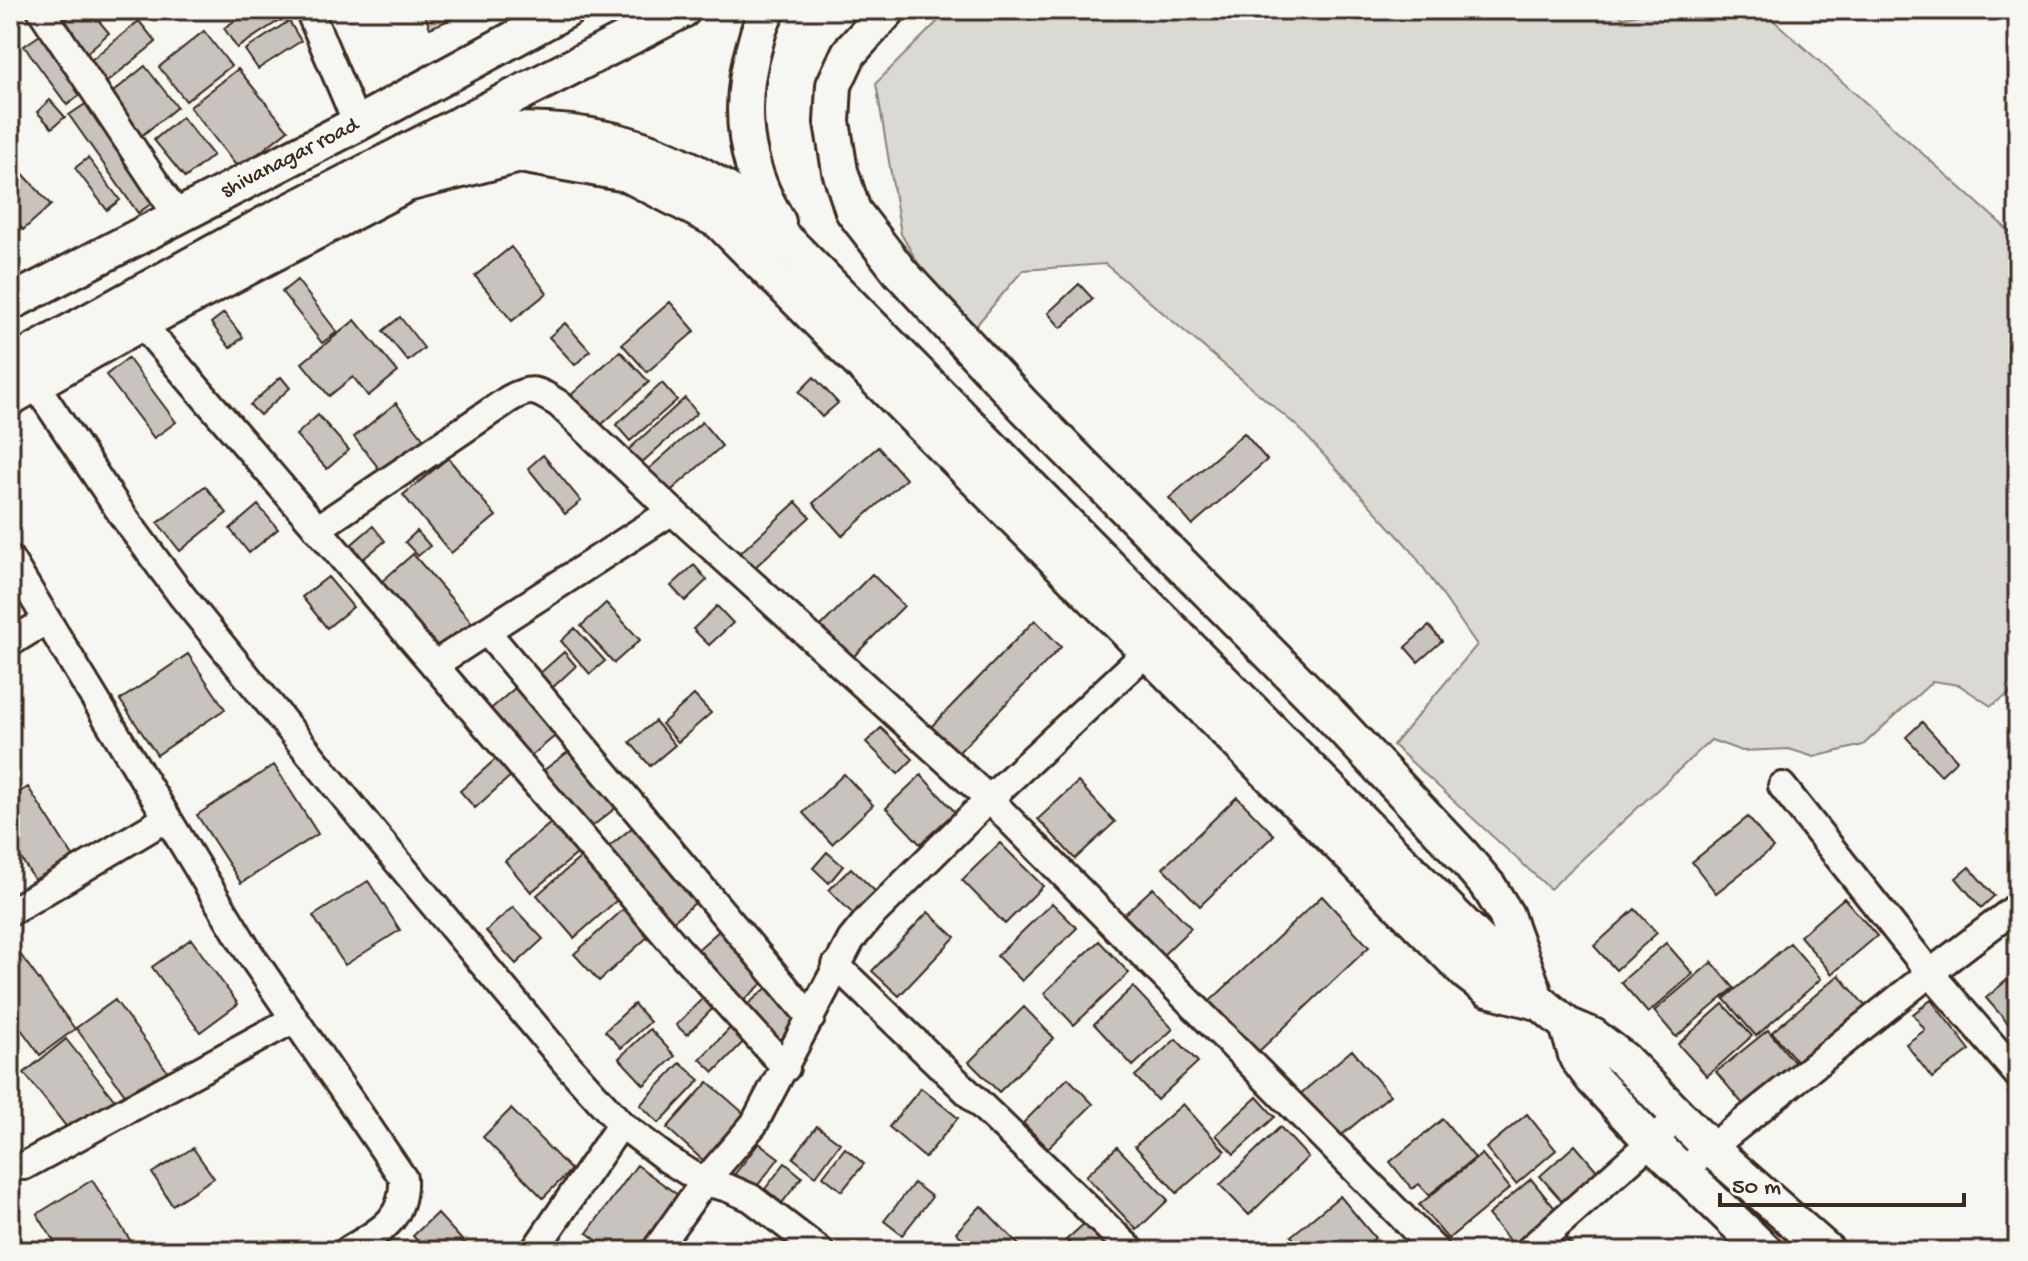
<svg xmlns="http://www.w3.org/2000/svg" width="2028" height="1261" font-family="'Gochi Hand',sans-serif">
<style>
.green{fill:#dad9d3;stroke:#8a8278;stroke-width:2}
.building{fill:#c8c3be;stroke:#3b2a1e;stroke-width:2}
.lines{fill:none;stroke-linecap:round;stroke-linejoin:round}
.minor-casing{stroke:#3b2a1e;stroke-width:32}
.tertiary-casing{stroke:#3b2a1e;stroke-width:40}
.minor{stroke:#f6f6f2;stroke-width:26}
.tertiary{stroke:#f6f6f2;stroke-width:34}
.labels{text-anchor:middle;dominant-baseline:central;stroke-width:6;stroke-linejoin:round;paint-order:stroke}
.street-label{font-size:22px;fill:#3b2a1e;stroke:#f6f6f2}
</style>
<rect width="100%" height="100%" fill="#f6f6f2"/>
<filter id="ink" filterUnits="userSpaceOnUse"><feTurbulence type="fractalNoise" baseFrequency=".0125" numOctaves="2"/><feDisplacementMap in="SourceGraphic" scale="16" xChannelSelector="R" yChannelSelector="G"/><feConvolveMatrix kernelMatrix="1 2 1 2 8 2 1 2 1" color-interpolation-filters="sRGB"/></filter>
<g filter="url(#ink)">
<path class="green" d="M949 10H1423L1494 19 1521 10H1614L1623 18 1655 10H1762L2018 239V688L1991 706 1959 685 1933 681 1863 745 1814 757 1789 749 1742 751 1711 740 1550 889 1393 745 1477 645 1411 550 1298 427 1105 264 1023 270 963 341 901 234 876 83Z"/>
<path class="building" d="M77 10H90L109 33 82 57 57 26Z
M251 10H282L286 16 237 48 224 28Z
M423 10H454L457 17 430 28Z
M139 21 156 42 102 86 85 65Z
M289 21 301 41 258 69 245 50Z
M204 31 231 66 186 101 159 67Z
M43 33 86 91 67 105 24 46Z
M145 66 177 107 140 137 107 97Z
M238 69 288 130 239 169 190 107Z
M50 100 65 117 52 128 37 112Z
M87 103 155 201 138 213 69 115Z
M182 117 213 155 185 178 154 140Z
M88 158 120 200 107 210 75 168Z
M10 159 51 205 23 230 10 215Z
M511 247 547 293 512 321 475 276Z
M297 280 337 332 322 343 282 292Z
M1079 284 1093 299 1061 328 1048 313Z
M670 302 695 331 647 372 622 344Z
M224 313 243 337 230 348 211 323Z
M400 317 424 348 408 361 383 331Z
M355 320 398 372 368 396 353 377 329 396 302 363Z
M565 323 590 351 575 365 549 337Z
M620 351 649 382 600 426 571 395Z
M128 358 176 422 154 438 106 375Z
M281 377 290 388 260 415 250 405Z
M814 377 838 403 822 417 799 392Z
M662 383 677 400 630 441 616 425Z
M685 398 697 413 639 465 627 451Z
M396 403 427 443 385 476 354 437Z
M318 415 349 450 327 469 296 435Z
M702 422 722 446 666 495 645 472Z
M1244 433 1267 460 1192 525 1169 498Z
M878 447 906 479 842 536 813 503Z
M543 455 581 501 565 514 528 468Z
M448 458 496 516 451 553 403 495Z
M205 486 227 513 180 551 158 523Z
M796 502 810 517 754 568 740 553Z
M258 505 278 529 249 553 230 529Z
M373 526 385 541 363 559 352 544Z
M417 531 430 546 418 556 405 542Z
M413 554 474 625 441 653 380 583Z
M694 565 707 580 685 601 671 586Z
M872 574 904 606 852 658 820 627Z
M328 577 353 607 327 628 302 597Z
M606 603 640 640 614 663 581 626Z
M717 606 733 623 709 645 693 629Z
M1035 620 1061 647 953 758 926 732Z
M1429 626 1442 641 1418 662 1405 647Z
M575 628 605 661 590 674 561 641Z
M564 652 576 666 551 689 538 675Z
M188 654 225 709 157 755 120 700Z
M515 688 555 736 525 761 485 714Z
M694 695 711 713 678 742 662 724Z
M655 721 675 745 650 766 630 742Z
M1922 722 1957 760 1941 775 1906 737Z
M881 728 913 759 898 774 866 742Z
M572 749 618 806 585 832 539 774Z
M498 757 514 773 475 808 460 791Z
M274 765 318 834 241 883 197 815Z
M844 774 873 805 832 844 803 813Z
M921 775 955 812 920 844 886 808Z
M1078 782 1115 822 1075 859 1038 819Z
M28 787 74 858 36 882 10 841V798Z
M1237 797 1274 835 1200 906 1163 868Z
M1748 817 1773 848 1716 893 1692 862Z
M557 818 583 849 531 892 505 861Z
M633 827 695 903 664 929 601 853Z
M1000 843 1043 886 1005 924 962 880Z
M587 852 624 894 574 938 537 895Z
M827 852 843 866 829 883 813 868Z
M1969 867 1994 896 1981 908 1956 878Z
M851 868 878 894 856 917 829 890Z
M368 881 400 930 345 965 313 916Z
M1153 888 1191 928 1158 960 1119 919Z
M1322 896 1369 947 1256 1054 1208 1003Z
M1844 898 1877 936 1832 974 1800 936Z
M1052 903 1077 928 1022 981 997 956Z
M627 906 652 933 599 981 574 954Z
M513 907 543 939 516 964 486 931Z
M1635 909 1657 933 1616 970 1594 946Z
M928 912 955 937 899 996 872 971Z
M720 930 765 981 742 1002 696 951Z
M191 939 238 1004 200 1032 152 967Z
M1099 941 1129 973 1074 1025 1044 993Z
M12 943 75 1029 40 1055 10 1014V945Z
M1666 943 1693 974 1648 1013 1621 982Z
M1790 943 1821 979 1756 1036 1724 999Z
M1712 962 1734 988 1676 1037 1654 1011Z
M1839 975 1868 1009 1800 1065 1772 1032Z
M2007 980 2018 992V1035L1986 998Z
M769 986 800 1022 773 1046 741 1010Z
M1133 987 1173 1029 1133 1066 1094 1024Z
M706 995 716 1005 687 1035 676 1025Z
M115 1000 171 1076 133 1105 76 1028Z
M1931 1000 1970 1050 1932 1078 1906 1044 1925 1030 1913 1014Z
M634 1004 650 1022 621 1048 605 1031Z
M1723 1004 1752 1036 1707 1076 1678 1044Z
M1024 1007 1054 1038 999 1092 969 1062Z
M737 1021 751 1034 714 1072 700 1059Z
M650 1029 675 1056 644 1085 619 1058Z
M1768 1030 1798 1067 1747 1109 1716 1072Z
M66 1039 116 1102 73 1135 24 1073Z
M1176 1039 1198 1062 1157 1100 1135 1076Z
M1352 1050 1390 1095 1337 1139 1299 1095Z
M680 1063 700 1080 659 1123 640 1105Z
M1068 1078 1093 1104 1048 1148 1023 1123Z
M708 1082 747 1116 706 1163 667 1128Z
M921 1088 958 1118 925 1158 889 1127Z
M1257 1097 1275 1117 1234 1154 1216 1135Z
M1183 1104 1225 1151 1177 1193 1135 1146Z
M511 1109 571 1170 543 1198 483 1137Z
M1527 1114 1556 1150 1516 1184 1486 1148Z
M1443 1119 1475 1158 1429 1195 1419 1184 1412 1189 1390 1162Z
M817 1126 840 1143 816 1176 793 1158Z
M1280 1127 1308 1157 1249 1215 1220 1185Z
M759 1143 779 1158 754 1190 734 1175Z
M1575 1145 1604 1179 1569 1209 1540 1176Z
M1117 1147 1168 1200 1137 1230 1086 1176Z
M193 1148 214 1178 172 1205 152 1173Z
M845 1148 864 1164 842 1191 823 1176Z
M1482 1154 1510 1188 1448 1239 1419 1205Z
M785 1163 802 1177 782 1203 765 1189Z
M637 1165 686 1201 649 1251H611L587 1233Z
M1531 1179 1562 1217 1518 1251 1488 1215Z
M92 1180 137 1251H60L37 1214Z
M914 1183 932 1197 902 1235 884 1221Z
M1340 1196 1375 1238 1360 1251H1304L1291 1236Z
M981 1206 1024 1250 1023 1251H975L956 1232Z
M437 1213 472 1251H427L413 1236Z
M1085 1223 1105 1245 1099 1251H1077L1066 1240Z
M1566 1238 1577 1251H1551Z"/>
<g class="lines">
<defs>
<path id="minor" d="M41 10 178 217
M309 10 357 124
M141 323 676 947 786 1068
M35 384 123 516 182 596 377 837 565 1062 621 1124 534 1251
M317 529 509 399C532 386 537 390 559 404L672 511 989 799 1436 1251
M10 559 248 951 403 1178C405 1221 379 1231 347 1251
M486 631 811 1018
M10 643 47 620
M434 665 672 511
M1782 786 1930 973 2018 1075
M10 912 167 818
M836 965 1132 1251
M621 1124 667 1159 704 1182 728 1188 751 1198 820 1251
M1697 1159 1930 973 2018 906
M24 1166 294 1019
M655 1251 704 1182 754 1124 851 940 869 918 989 799 1147 652
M1528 1251 1679 1117"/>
<path id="tertiary" d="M768 10C761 21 758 32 755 44 736 108 744 166 778 222
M888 10 849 53 834 85 832 122 840 171 853 211 900 272 1023 405 1323 707 1462 855 1489 887 1506 915 1533 989
M405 152C428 146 453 136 476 133 573 122 655 142 736 196 756 210 774 229 791 245L1541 1003 1567 1025 1593 1036 1623 1059 1710 1148 1827 1251
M10 303 357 124 567 10
M10 365 267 223 683 10
M10 398 141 323 407 184 520 155 627 174 719 221 1467 973 1488 989 1541 1003
M1567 1025 1577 1058 1593 1079 1652 1142 1765 1251"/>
</defs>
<use href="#minor" class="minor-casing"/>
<use href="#tertiary" class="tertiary-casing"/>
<use href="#minor" class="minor"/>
<use href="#tertiary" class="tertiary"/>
</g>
</g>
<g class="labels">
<g class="street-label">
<text transform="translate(290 159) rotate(-27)">shivanagar road</text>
</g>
</g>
<rect width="2028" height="1261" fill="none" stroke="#f6f6f2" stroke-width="40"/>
<rect x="20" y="20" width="1988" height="1221" fill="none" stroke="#3b2a1e" stroke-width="3" filter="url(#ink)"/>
<path d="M1720 1193v12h244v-12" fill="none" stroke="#3b2a1e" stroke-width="4"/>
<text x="1732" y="1193" font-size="24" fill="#3b2a1e" stroke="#f6f6f2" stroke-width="6" paint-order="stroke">50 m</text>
</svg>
